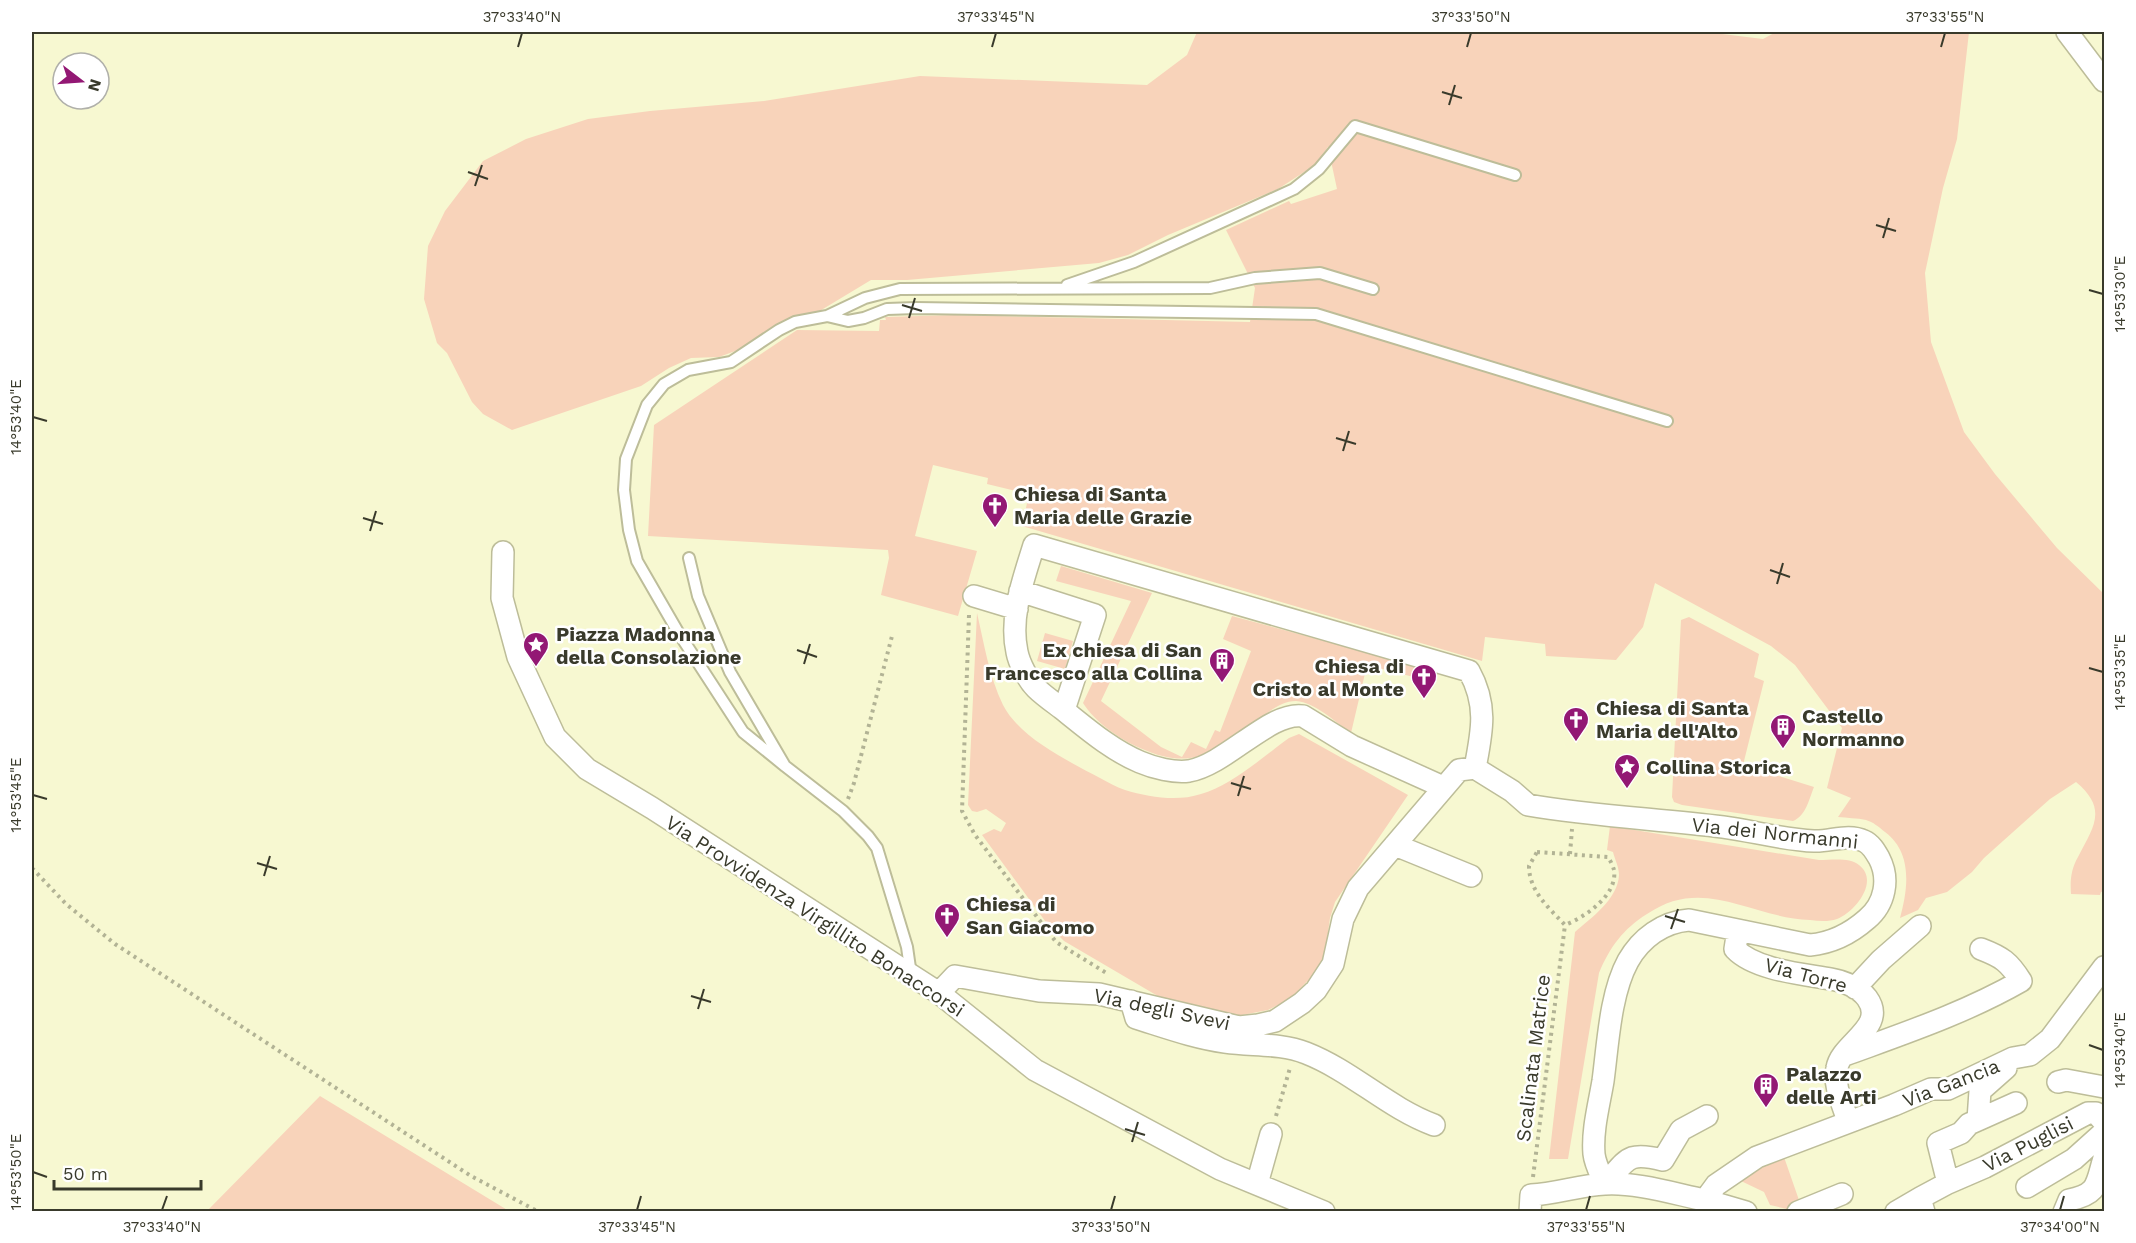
<svg xmlns="http://www.w3.org/2000/svg" width="2136" height="1243" font-family="'Work Sans',sans-serif">
<style>
.green{fill:#f8d3ba}
.lines{fill:none;stroke-linecap:round;stroke-linejoin:round}
.lane-casing{stroke:#bdbd99;stroke-width:14}
.street-casing{stroke:#bdbd99;stroke-width:24}
.path{stroke:#b2b395;stroke-width:4;stroke-dasharray:3 4.5;stroke-linecap:butt}
.lane{stroke:#fff;stroke-width:10}
.street{stroke:#fff;stroke-width:21}
.ticks{fill:none;stroke:#393a2b;stroke-width:2}
.labels{text-anchor:middle;dominant-baseline:central;stroke-width:5;stroke-linejoin:round;paint-order:stroke}
.poi-label{font-size:20px;font-weight:bold;fill:#393a2b;stroke:#fff;text-anchor:start}
.street-label{font-size:20px;fill:#393a2b;stroke:#fff}
.neatline{fill:none;stroke:#393a2b;stroke-width:2}
.ticks-label{font-size:15px;text-anchor:middle;fill:#393a2b}
</style>
<rect width="100%" height="100%" fill="#f7f8d1"/>
<path class="green" d="M1197 32H1706L1763 39 1776 32H1969L1957 139 1943 188 1925 273 1931 342 1964 432 1995 474 2057 548 2104 594V891L2101 892 2100 895 2071 894C2070 881 2071 869 2078 857 2094 826 2108 809 2076 782L2050 799 1984 858 1972 872 1947 892 1926 898 1918 910 1900 918C1908 889 1913 853 1885 832 1879 827 1873 822 1866 820 1857 818 1847 818 1838 817L1851 798 1827 788 1842 728 1795 665 1771 646 1655 583 1643 627 1616 660 1546 656 1545 644 1485 637 1482 661 1022 526 1029 494 987 484 988 478 933 465 915 536 977 551 958 616 881 595 889 558 888 550 648 536 654 425 797 330 879 331 880 320H886L885 317 954 315 1250 322 1255 288 1226 230 1289 201 1291 204 1337 189 1328 147 1315 165 1278 189 1168 235 1128 255 1099 263 907 280H871L818 312 790 319 760 338 738 350 719 357 691 358 669 368 641 386 512 430 483 414 472 402 447 353 437 343 424 299 428 246 445 211 483 161 526 139 588 119 650 111 764 101 920 76 1147 85 1187 55Z
M1061 566 1152 593 1101 701 1161 747 1182 757 1191 742 1206 749 1215 730 1220 732 1251 651 1223 639 1232 616 1431 670 1429 681 1367 665 1351 733C1335 722 1315 702 1296 701 1283 701 1273 709 1263 716 1216 748 1198 774 1140 748 1119 739 1095 722 1083 703L1131 601 1056 581Z
M977 613C984 643 989 676 1003 705 1020 738 1068 761 1100 778 1108 782 1116 787 1125 790 1149 797 1177 802 1201 794 1231 786 1264 756 1289 738L1299 734 1408 795 1335 902 1330 918 1325 954 1320 968 1293 996 1280 1004 1268 1010 1237 1016 1168 1002 1064 941 1048 925 982 835 994 829 1001 832 1006 823 986 809 977 812 972 811 968 805Z
M1689 617 1759 654 1754 677 1764 681 1743 765 1814 787C1809 799 1806 816 1793 821L1682 805 1674 802 1672 797 1681 620Z
M1045 633 1073 641 1065 669 1037 661Z
M1610 826 1819 860C1831 860 1850 857 1859 865 1880 881 1855 912 1837 919 1828 922 1819 921 1810 920 1751 918 1704 875 1647 914 1623 929 1610 947 1599 973L1568 1159H1549L1575 932C1591 918 1618 899 1619 875 1619 867 1615 860 1613 852L1607 850Z
M320 1096 509 1211H207Z
M1784 1157 1800 1203 1787 1209 1770 1205 1764 1192 1741 1181 1757 1168Z"/>
<g class="lines">
<defs>
<path id="lane" d="M1067 285 1134 262 1294 189 1319 169 1355 126 1515 175
M827 316 848 321 864 318 887 309 916 308 1316 314 1667 421
M689 558 698 596 730 672 785 766 843 811 868 836 877 848 907 947 911 975
M785 766 743 732 678 632 637 561 629 530 624 490 626 459 647 405 664 384 688 370 731 362 779 330 795 322 827 316 865 298 900 289 1210 288 1255 278 1320 273 1373 289"/>
<path id="street" d="M2067 32 2104 81
M503 552 502 598 518 657 555 737 587 769 652 808 911 975 939 993 1035 1070 1220 1169 1324 1212
M1020 591 1095 615 1064 710
M974 596 1017 609
M1475 768 1512 791 1528 805C1592 816 1658 819 1723 827 1753 831 1784 840 1814 841 1830 842 1848 833 1864 841 1871 844 1875 851 1879 858 1890 879 1885 904 1867 919 1850 934 1832 943 1810 945L1689 920C1663 922 1641 938 1628 961 1610 994 1608 1044 1603 1081 1599 1105 1592 1130 1594 1154 1595 1164 1601 1175 1605 1184 1628 1159 1627 1151 1663 1160L1681 1130 1707 1116
M1443 787 1352 746 1303 716C1270 711 1227 764 1189 771 1174 773 1154 768 1140 762 1111 750 1085 727 1061 708 1053 702 1043 695 1036 688 1028 680 1019 663 1017 652 1009 616 1024 578 1034 545L1469 671C1488 705 1482 732 1475 768
M1395 845 1471 876
M1738 930 1735 949C1755 970 1803 974 1831 979 1843 981 1859 987 1867 998 1888 1027 1841 1043 1837 1068 1833 1085 1843 1105 1848 1121
M1855 988 1881 960 1920 926
M939 993 955 976 1039 991 1099 994 1239 1027 1258 1025 1275 1021 1302 1003 1316 990 1333 964 1343 919 1358 888 1459 770 1475 768
M1131 1001 1136 1018C1165 1027 1195 1038 1225 1042 1253 1046 1280 1043 1306 1053 1352 1071 1388 1108 1434 1125
M1845 1055C1905 1033 1965 1013 2021 981 2009 962 2002 957 1981 949
M2058 1082 2066 1080 2104 1087
M1978 1120 2016 1103
M1948 1183 1985 1167 2088 1113H2096L2104 1122
M1257 1184 1271 1134
M2027 1187 2074 1159 2104 1132
M1705 1200 1746 1212
M1530 1212 1531 1195C1556 1194 1580 1185 1605 1184 1635 1182 1675 1194 1705 1200L1716 1185 1757 1157 1894 1105 1931 1089H1948L2013 1058 2030 1055 2050 1039 2104 967
M1798 1212 1842 1194
M1896 1212 1920 1198
M1924 1212 1920 1198 1948 1183 1938 1143 1961 1133 1969 1124 1978 1120 1980 1091 2006 1068
M2064 1212 2069 1200C2099 1194 2096 1184 2104 1158"/>
</defs>
<use href="#lane" class="lane-casing"/>
<use href="#street" class="street-casing"/>
<path class="path" d="M969 615 962 811 975 835 1056 942 1108 974
M848 799 854 783 892 636
M1537 852 1608 857C1610 860 1613 866 1614 870 1618 895 1585 917 1565 925 1549 908 1529 891 1529 866Z
M1570 854 1572 829
M32 868 66 904 115 944 471 1176 539 1212
M1276 1116 1290 1068
M1533 1177 1565 925"/>
<use href="#lane" class="lane"/>
<use href="#street" class="street"/>
</g>
<path class="ticks" d="M518 47 522 33M992 47 996 33M1467 47 1471 33M1941 47 1945 33M1442 92 1462 98M1449 105 1455 85M468 172 488 179M475 186 482 165M1876 225 1896 231M1883 238 1889 218M2089 290 2103 294M902 305 922 311M909 318 915 298M33 417 47 421M1336 438 1356 444M1343 451 1349 431M363 518 383 524M370 531 376 511M1770 570 1790 577M1777 584 1783 563M797 650 817 657M804 664 810 644M2089 668 2103 672M1231 783 1251 789M33 795 47 799M1238 796 1244 776M257 863 277 869M264 876 270 856M1665 916 1685 922M1671 929 1678 909M691 996 711 1002M698 1009 704 989M2089 1045 2103 1050M1125 1129 1145 1135M1132 1142 1138 1122M33 1172 47 1177M162 1210 167 1196M637 1210 641 1196M1111 1210 1115 1196M1586 1210 1590 1196M2060 1210 2064 1196"/>
<defs>
<symbol id="church-pin" viewBox="-11 -11 22 30"><path d="M0 17L-7.5 6A9.5 9.5 0 1 1 7.5 6Z" fill="#931874" stroke="#fff"/><path d="M-1.2-6h2.4v3.5h3.3v2.4h-3.3V6h-2.4V-.1h-3.3v-2.4h3.3Z" fill="#fff"/></symbol>
<symbol id="sight-pin" viewBox="-11 -11 22 30"><path d="M0 17L-7.5 6A9.5 9.5 0 1 1 7.5 6Z" fill="#931874" stroke="#fff"/><path d="M0-6L1.8-2.2L6-1.7L2.9 1.2L3.7 5.4L0 3.3L-3.7 5.4L-2.9 1.2L-6-1.7L-1.8-2.2Z" fill="#fff"/></symbol>
<symbol id="building-pin" viewBox="-11 -11 22 30"><path d="M0 17L-7.5 6A9.5 9.5 0 1 1 7.5 6Z" fill="#931874" stroke="#fff"/><path d="M-4-6H4V6H1V3H-1V6H-4ZM-2.5-4.3h1.7v1.8h-1.7ZM.8-4.3h1.7v1.8H.8ZM-2.5-1h1.7V.8h-1.7ZM.8-1h1.7V.8H.8Z" fill="#fff"/></symbol>
</defs>
<g fill-rule="evenodd">
<use href="#church-pin" x="980" y="491" width="30" height="40"/>
<use href="#sight-pin" x="521" y="630" width="30" height="40"/>
<use href="#building-pin" x="1207" y="646" width="30" height="40"/>
<use href="#church-pin" x="1409" y="662" width="30" height="40"/>
<use href="#church-pin" x="1561" y="705" width="30" height="40"/>
<use href="#building-pin" x="1768" y="712" width="30" height="40"/>
<use href="#sight-pin" x="1612" y="752" width="30" height="40"/>
<use href="#church-pin" x="932" y="901" width="30" height="40"/>
<use href="#building-pin" x="1751" y="1071" width="30" height="40"/>
</g>
<g class="labels">
<g class="poi-label">
<text x="1014" y="494">Chiesa di Santa<tspan x="1014" dy="23">Maria delle Grazie</tspan></text>
<text x="556" y="634">Piazza Madonna<tspan x="556" dy="23">della Consolazione</tspan></text>
<text x="1202" y="650" text-anchor="end">Ex chiesa di San<tspan x="1202" dy="23">Francesco alla Collina</tspan></text>
<text x="1404" y="666" text-anchor="end">Chiesa di<tspan x="1404" dy="23">Cristo al Monte</tspan></text>
<text x="1596" y="708">Chiesa di Santa<tspan x="1596" dy="23">Maria dell'Alto</tspan></text>
<text x="1802" y="716">Castello<tspan x="1802" dy="23">Normanno</tspan></text>
<text x="1646" y="767">Collina Storica</text>
<text x="966" y="904">Chiesa di<tspan x="966" dy="23">San Giacomo</tspan></text>
<text x="1786" y="1074">Palazzo<tspan x="1786" dy="23">delle Arti</tspan></text>
</g>
<g class="street-label">
<text transform="translate(1775 833) rotate(6)">Via dei Normanni</text>
<text transform="translate(815 916) rotate(33)">Via Provvidenza Virgillito Bonaccorsi</text>
<text transform="translate(1806 975) rotate(15)">Via Torre</text>
<text transform="translate(1162 1009) rotate(12)">Via degli Svevi</text>
<text transform="translate(1533 1058) rotate(-83)">Scalinata Matrice</text>
<text transform="translate(1951 1083) rotate(-21)">Via Gancia</text>
<text transform="translate(2028 1144) rotate(-27)">Via Puglisi</text>
</g>
</g>
<rect width="2136" height="1243" fill="none" stroke="#ffffff" stroke-width="66"/>
<g transform="translate(81 81) rotate(107)"><circle r="28" fill="#ffffff" stroke="#b0b0aa" stroke-width="1.5"/>
<path d="M0-4.5L10 22L0 15L-10 22Z" fill="#931874"/>
<text y="-9" font-size="16" font-weight="bold" text-anchor="middle" fill="#393a2b">N</text>
</g>
<path d="M54 1180v9h147v-9" fill="none" stroke="#393a2b" stroke-width="3"/>
<text x="63" y="1180" font-size="18" fill="#393a2b" stroke="#ffffff" stroke-width="4.5" paint-order="stroke">50 m</text>
<rect x="33" y="33" width="2070" height="1177" class="neatline"/>
<g class="ticks-label">
<text x="522" y="22">37°33'40"N</text>
<text x="996" y="22">37°33'45"N</text>
<text x="1471" y="22">37°33'50"N</text>
<text x="1945" y="22">37°33'55"N</text>
<text transform="translate(2120 294) rotate(-90)" y="5">14°53'30"E</text>
<text transform="translate(16 417) rotate(-90)" y="5">14°53'40"E</text>
<text transform="translate(2120 672) rotate(-90)" y="5">14°53'35"E</text>
<text transform="translate(16 795) rotate(-90)" y="5">14°53'45"E</text>
<text transform="translate(2120 1050) rotate(-90)" y="5">14°53'40"E</text>
<text transform="translate(16 1172) rotate(-90)" y="5">14°53'50"E</text>
<text x="162" y="1232">37°33'40"N</text>
<text x="637" y="1232">37°33'45"N</text>
<text x="1111" y="1232">37°33'50"N</text>
<text x="1586" y="1232">37°33'55"N</text>
<text x="2060" y="1232">37°34'00"N</text>
</g>
</svg>
